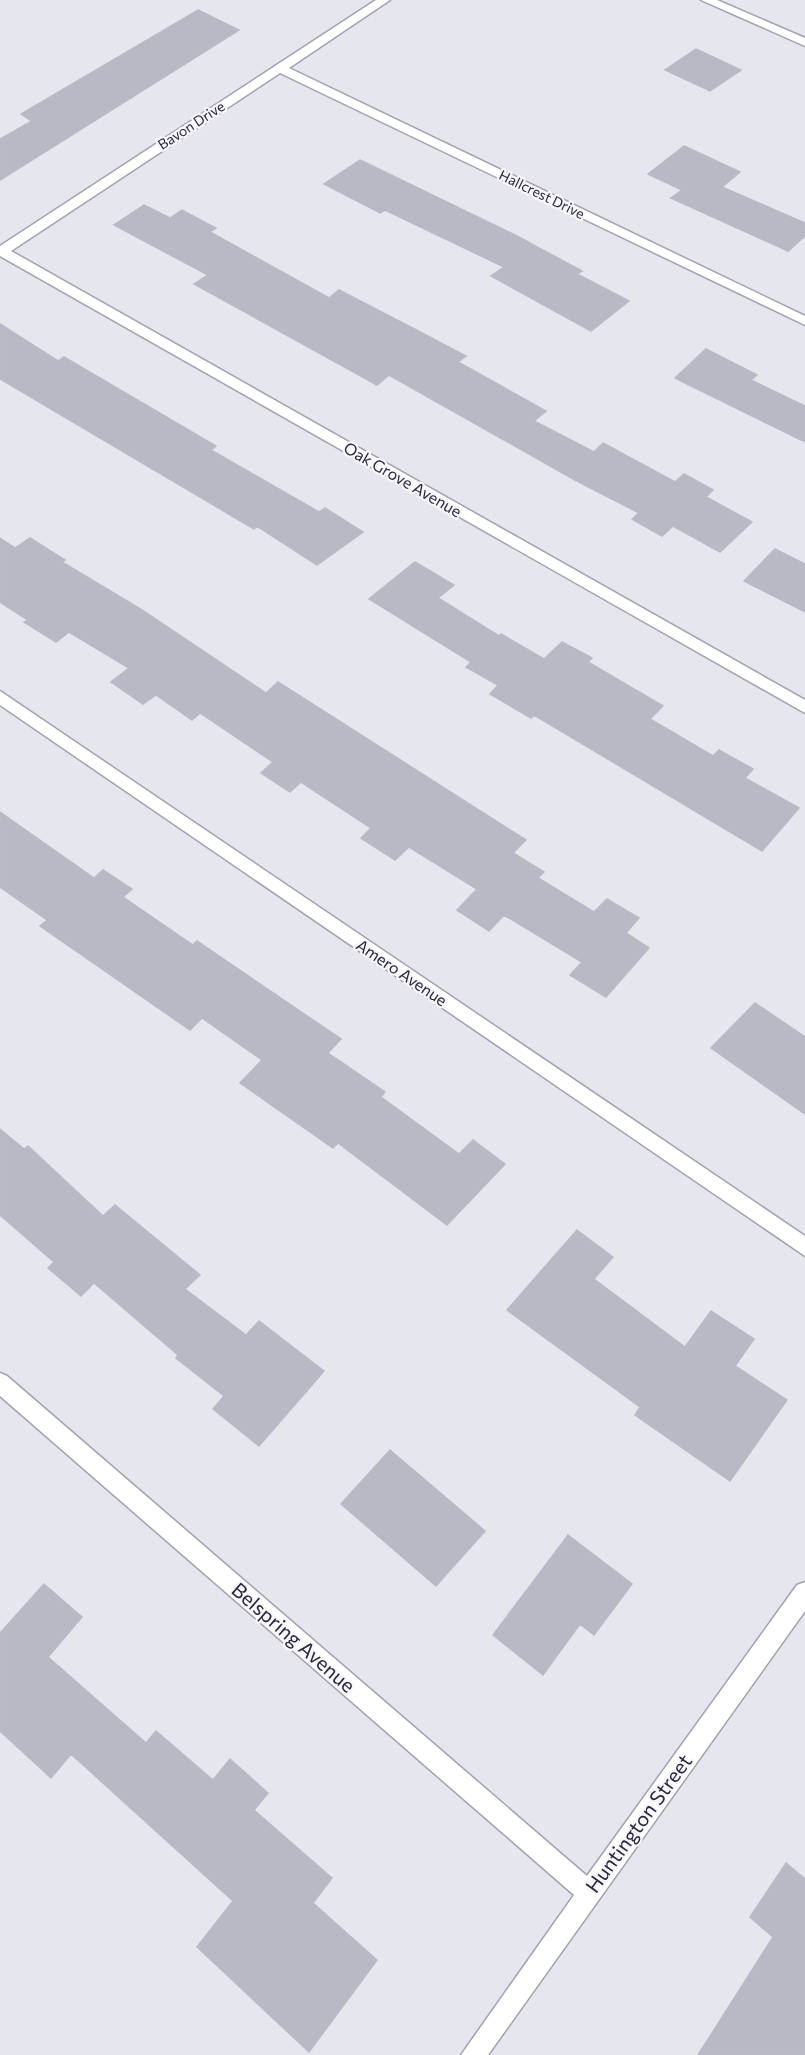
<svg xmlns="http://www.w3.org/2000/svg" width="805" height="2055" font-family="Commissioner,sans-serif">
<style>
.building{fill:#b8b9c5;stroke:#b9b9c7;stroke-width:1.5}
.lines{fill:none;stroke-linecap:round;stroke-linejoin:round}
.minor-casing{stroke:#a2a1af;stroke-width:3}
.minor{fill:#fff;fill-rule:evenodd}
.labels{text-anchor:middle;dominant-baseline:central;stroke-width:4.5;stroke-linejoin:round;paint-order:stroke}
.far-street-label{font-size:14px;fill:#29263f;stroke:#f7f7fa}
.street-label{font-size:16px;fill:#29263f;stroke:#f7f7fa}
.near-street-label{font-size:20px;fill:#29263f;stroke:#f7f7fa}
</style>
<rect width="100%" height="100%" fill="#e6e6ee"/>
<path class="building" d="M198 10 239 30 0 180V139L32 121 21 114Z
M696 49 741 70 710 91 665 70Z
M684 146 740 172 722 187 805 223V236L788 251 671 198 682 190 648 174Z
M360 160 515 235 582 271 577 274 629 301 591 331 491 276 504 267 385 210 380 213 324 184Z
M144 205 170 218 182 210 216 228 210 232 329 298 339 290 426 335 466 356 458 362 546 411 534 421 594 452 603 443 675 482 684 474 713 490 706 497 752 522 720 552 673 526 662 536 632 519 639 513 575 480 389 375 377 385 194 284 208 275 114 225Z
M0 324 58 361 64 357 216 446 211 450 319 512 325 508 363 532 317 565 257 526 254 529 0 379Z
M706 349 757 375 751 380 805 406V442L675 378Z
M0 538 15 548 30 538 65 560 62 562 142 610 266 693 278 682 526 840 513 853 544 872 538 878 594 912 607 899 639 918 626 933 649 948 606 997 570 975 582 962 504 915 489 931 457 910 477 889 409 847 395 860 361 838 371 828 301 782 290 792 261 773 273 762 200 713 192 720 156 695 143 704 111 682 129 668 69 632 56 642 24 622 28 620 0 602Z
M775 549 805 564V612L744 581Z
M415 562 454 585 438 598 499 636 501 634 544 659 562 642 592 658 588 662 663 706 650 719 713 756 719 750 753 769 745 778 799 808 762 851 534 715 531 718 490 694 498 685 466 667 471 662 369 599Z
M0 812 94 878 103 870 132 889 123 897 193 945 197 941 341 1039 328 1053 385 1092 381 1097 459 1154 473 1140 505 1164 447 1225 338 1143 333 1148 240 1083 262 1060 202 1018 190 1030 40 926 47 920 0 887Z
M755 1003 805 1037V1114L711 1048Z
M0 1129 24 1149 28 1146 103 1216 115 1205 200 1275 185 1289 246 1335 259 1321 324 1371 259 1446 213 1409 224 1396 176 1358 178 1355 94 1283 81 1296 48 1268 54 1262 0 1215Z
M577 1230 613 1257 594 1279 685 1347 711 1311 754 1339 735 1366 787 1400 730 1481 635 1415 640 1407 507 1310Z
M390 1450 485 1531 436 1586 341 1504Z
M568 1535 632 1584 594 1635 580 1624 543 1675 493 1635Z
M44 1584 82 1617 48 1657 146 1743 156 1731 213 1780 230 1759 268 1793 254 1810 332 1878 313 1903 377 1960 309 2052 197 1947 233 1901 71 1754 51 1778 0 1731V1633Z
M786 1863 805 1879V2055H698L773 1937 750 1917Z"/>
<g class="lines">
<defs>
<path id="minor" d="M376 0H390L289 68 805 316V325L280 73 11 251 805 700V713L0 256V246Z
M701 0H717L805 38V46Z
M0 691 805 1236V1256L0 705Z
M0 1373 7 1376 587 1876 797 1585 805 1582V1611L488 2055H461L574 1895 0 1396Z"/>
</defs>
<use href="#minor" class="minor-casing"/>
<use href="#minor" class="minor"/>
</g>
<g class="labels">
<g class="far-street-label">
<text transform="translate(191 125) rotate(-33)">Bavon Drive</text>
<text transform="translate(542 194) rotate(26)">Hallcrest Drive</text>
</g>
<g class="street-label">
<text transform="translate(403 479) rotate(30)">Oak Grove Avenue</text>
<text transform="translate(402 972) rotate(34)">Amero Avenue</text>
</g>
<g class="near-street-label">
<text transform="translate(294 1637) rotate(41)">Belspring Avenue</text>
<text transform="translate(638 1823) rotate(-54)">Huntington Street</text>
</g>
</g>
</svg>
